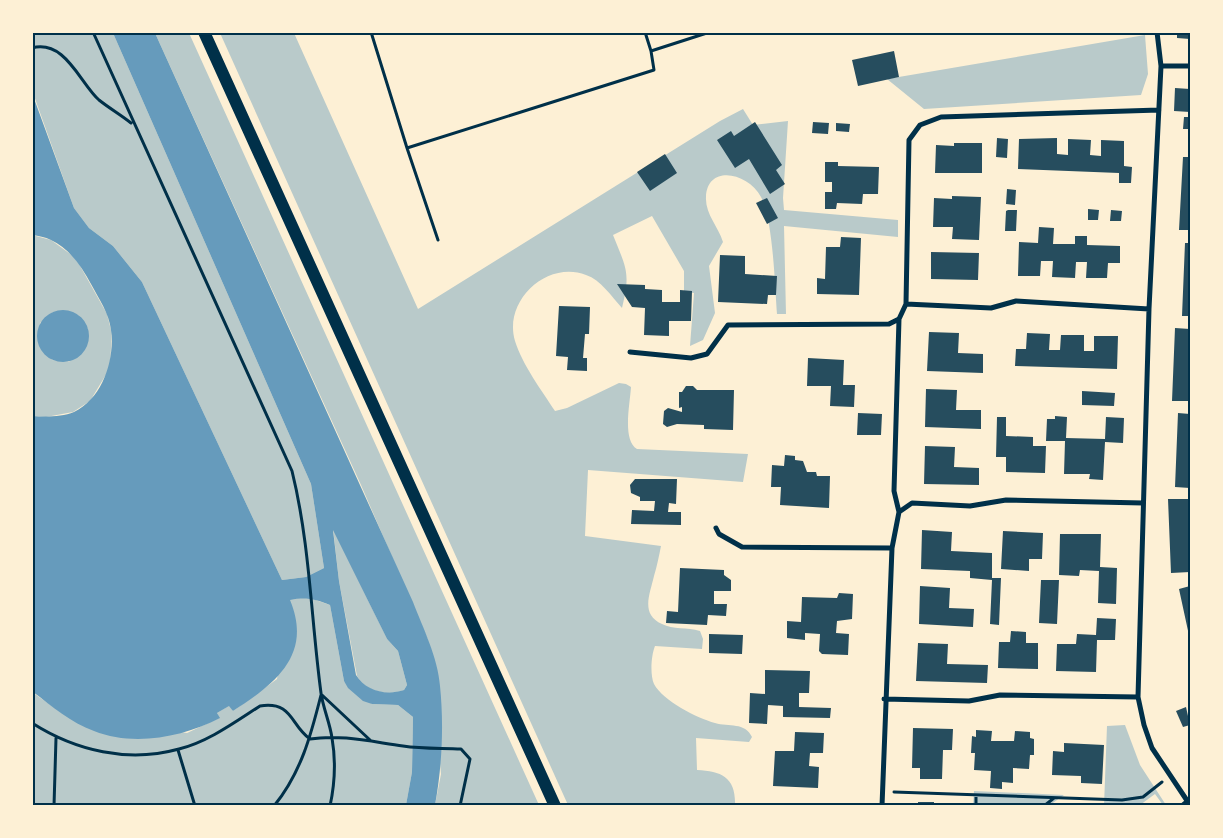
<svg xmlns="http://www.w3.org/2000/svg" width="1223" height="838" font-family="'Asap Condensed',sans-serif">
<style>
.green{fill:#b9caca;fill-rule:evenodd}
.water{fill:#669bbc;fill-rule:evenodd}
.building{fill:#264d5e}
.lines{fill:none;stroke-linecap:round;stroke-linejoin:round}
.path{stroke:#003049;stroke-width:3}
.service{stroke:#003049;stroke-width:4}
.minor{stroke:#003049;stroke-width:5}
.primary{stroke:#003049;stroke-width:12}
.neatline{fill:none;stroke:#003049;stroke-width:2}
</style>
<rect width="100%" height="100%" fill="#fdf0d5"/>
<path class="green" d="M32 33H113L311 484 324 568 306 577 282 580 142 282 113 246 89 228 74 208 33 93Z
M155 33H189L539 805H435L441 774 428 640 361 485Z
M220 33H294L418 309 720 121 743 109 753 125 788 121 783 198 784 210 898 220V237L784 226 786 314H777C775 287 773 219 761 197 748 172 707 164 706 197 705 214 718 226 723 242L709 266 715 313 703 340 690 346 694 293 684 292V271L652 216 613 235C626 268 631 272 622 308 611 296 601 280 586 275 547 260 503 301 515 341 522 364 542 391 555 411L567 408 619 383 626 384 631 387C630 404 622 440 637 449L748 454 743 482 588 470 585 536 661 546C659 556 657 566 654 576 650 594 640 614 662 624 673 630 687 627 700 631L703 639 702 649 655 646C651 656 650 675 654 684 663 701 697 718 715 723 729 727 745 722 752 737L749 742 696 738 697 770C722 771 736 778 735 805H568Z
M1145 35 1148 74 1141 95 924 109 887 79Z
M32 235 51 240 73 256 79 264 107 314 111 330V348L110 368 90 401 73 412 46 417 33 416ZM53 312 78 315 88 329 69 362 52 360 40 323Z
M333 528 387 639 398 651 407 685 404 690C387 696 366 692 357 676L339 581Z
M307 597 330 605 344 681 372 704 398 705 413 717 412 772 406 805H33L32 692 62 713 187 733 219 718 217 713 230 705 233 711 277 679 290 599Z
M1125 725 1140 765 1166 805H1163L1155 794 1140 805 1104 806 1107 726Z
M974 791 1064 795 1050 805 973 806Z"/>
<path class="water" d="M113 33H155L413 602C423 628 438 658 440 686 444 725 442 767 435 805H406L412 772 413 717 398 705 372 704 363 701 348 688 344 681 330 605C315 599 306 597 290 600 313 655 275 684 233 711L229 706 217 713 220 718C183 737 134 747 94 731 71 723 52 706 33 692V416C45 417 62 417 74 412 103 398 115 359 111 330 109 313 99 299 91 284 82 267 70 249 51 240 45 237 38 236 33 235L32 93 74 208 89 228 113 246 142 282 282 580 306 577 324 568 311 484ZM333 530 387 639 398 651 407 685 404 690C386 696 366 691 356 675L339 581Z
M37 336a26 26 0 1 1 52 0a26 26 0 1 1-52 0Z"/>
<path class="building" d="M1177 32H1190V39L1177 38Z
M894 51 899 77 858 86 852 60Z
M1175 88 1190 89V112L1174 111Z
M1184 117H1190V129H1183Z
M755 122 782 165 776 170 785 184 770 194 749 159 735 168 717 140 731 131 734 136Z
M813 122 829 123 828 134 812 133Z
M836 123 850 124 849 132 836 131Z
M997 138 1008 139 1007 158 996 157Z
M1057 138V154L1068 155V139L1091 140 1090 155 1101 156V140L1124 141V166L1132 167 1131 183H1119V173L1018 169 1019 139Z
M954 143H982V173H935L936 145 954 146Z
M1189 152 1190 230H1179L1183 157H1189Z
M665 154 677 173 650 191 637 172Z
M825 162H838V166L879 167 878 194H863L862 204 837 203 836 209H825V192H832V182H825Z
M1007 189 1016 190 1015 205 1006 204Z
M952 196 981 197 979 240 952 239 953 227H933L934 198 952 199Z
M767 198 778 218 767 224 756 203Z
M1088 209 1099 210 1098 220H1088Z
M1008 210H1017L1016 231H1005L1006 211Z
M1111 210 1122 211 1121 221H1110Z
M1039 227 1054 228 1053 244H1075V236H1087V245L1120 246V263H1108L1107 278H1086L1087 262H1076L1075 278 1052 277 1053 261H1041L1040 276H1018L1019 242 1038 243Z
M841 237 861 238 859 295 817 294V278L825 279 826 247H840Z
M1185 243H1190V316H1182Z
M931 252 979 253 978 280 931 279Z
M720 255 745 256V274L777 276 776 295H768L767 304 718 302Z
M617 284 645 285V289L662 290V302H680V290L692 291 691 321H669V336L644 335 645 308 632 307Z
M559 306 590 307 589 334H585L583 358H587V371L567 370 568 357 556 356Z
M1175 328 1190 329V401H1172Z
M929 332 959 333 958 353 983 354V373L927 371Z
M1027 333 1050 334 1049 350H1060L1061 335H1084V351H1094V336H1118L1117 369 1015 366 1016 349H1026Z
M808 358 844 360 843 385H855L854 407 830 406 831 386H807Z
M686 386H693L697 390H734L733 430 704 429V425L677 424 667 427 663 424 664 411 668 408 682 412V407L679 408V392H682Z
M926 389 957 390 956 410H981V429L925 427Z
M1082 391 1115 393 1114 406 1082 405Z
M858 413 882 414 881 435H857Z
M1178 413 1190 414V488L1175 487Z
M1055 416 1067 417 1066 438 1105 439 1106 417 1124 418 1123 443 1105 442 1103 480 1089 479 1090 474H1064L1065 441H1046L1047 419H1055Z
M997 417H1006V436L1033 437V446H1046L1045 473 1006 472V457H996Z
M925 446 955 447 954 467 979 468V485L924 484Z
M785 455 795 456V460L803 461 807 472H816L817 476H830L829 508 780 505 781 487H771L772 465 784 466Z
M635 479H677L676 504 669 503 668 512H681V525L631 524 632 510 654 511 655 501H640V497L631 493 630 485Z
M1168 499H1190V572L1171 573Z
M922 530 952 532 951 551 992 553V578H1001L999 625 990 624 992 580 970 578V571L921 569Z
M1003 531 1043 533 1042 559H1029V571L1001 569Z
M1060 534H1101L1100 567 1117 568 1116 604 1098 603 1099 571 1080 570 1079 576 1059 575Z
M680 568 724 570V575L731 580V591H714V604H727L726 616 708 615 707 625 666 623 667 611 678 612Z
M1041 580H1059L1057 624 1039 623Z
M920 586 950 588 949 608 974 609 973 627 919 624Z
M1190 586V640L1179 589Z
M839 593 853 594 852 619 837 621 836 633 849 634 848 655 822 654 819 651 820 634 805 633V640L787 638V621L801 622 802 597 837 598Z
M1097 618 1116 619 1115 640H1097L1096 672 1056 671 1057 644H1076L1077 634 1096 635Z
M1011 631 1026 632V643H1038V669L998 668 999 642H1010Z
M709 634 743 635 742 654 709 653Z
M918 643 948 644 947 664 988 665 987 683 916 681Z
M765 670 810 671 809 693H799V707L831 708 830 718 783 717V706L768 705 767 724 749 723 750 693 765 694Z
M1186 707 1190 725 1183 727 1176 711Z
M913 728 953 729 952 750H943L942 779H920V768H912Z
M976 730 992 731 991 741H1014L1015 731 1030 732V738L1034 739V755H1030L1029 769 1013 768V783L1002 782V789L990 788 991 771 974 770 975 753H971L972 736 976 737Z
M795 732 824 733 823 753H810L809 766 819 767 818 788 773 786 775 751H794Z
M1064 743 1104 745 1102 784 1081 783V776L1052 775 1053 751 1064 752Z
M918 802H934V806H918Z"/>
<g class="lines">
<path class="path" d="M93 32 292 471C310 544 311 619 321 693 323 708 330 723 332 738 336 761 335 783 330 806
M371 32 407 148 654 70 651 51
M645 32 651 51 710 32
M32 48C65 39 80 83 99 100 109 108 121 115 131 123
M407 148 438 240
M322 695 370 740
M32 723C76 751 128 763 179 749 208 742 235 722 260 706 293 701 290 725 310 739 341 734 373 742 403 746 422 749 442 748 461 749L470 759 460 806
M178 750 195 806
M894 792 1122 800 1143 797 1162 782
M54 806 56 738
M274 806C301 773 311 735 321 695
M976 806V795
M1044 806 1054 798"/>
<path class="service" d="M1181 806 1187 801"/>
<path class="minor" d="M1157 32 1161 66 1149 309 1138 697 1144 725 1152 748 1190 805
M1161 66H1190
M906 304 991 308 1016 301 1149 309
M630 352 691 358 707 354 728 325 889 324 899 319 906 304 909 140 920 125 941 117 1159 110
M899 512 894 491 899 319
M716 528 719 534 742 547 892 548
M884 699 969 701 1000 695 1138 697
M882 806 892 548 899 512 912 503 970 506 1006 500 1143 503"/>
<path class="primary" d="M204 32 555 806"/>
</g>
<rect width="1223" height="838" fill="none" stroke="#fdf0d5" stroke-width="68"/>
<rect x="34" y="34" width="1155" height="770" class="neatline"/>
</svg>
